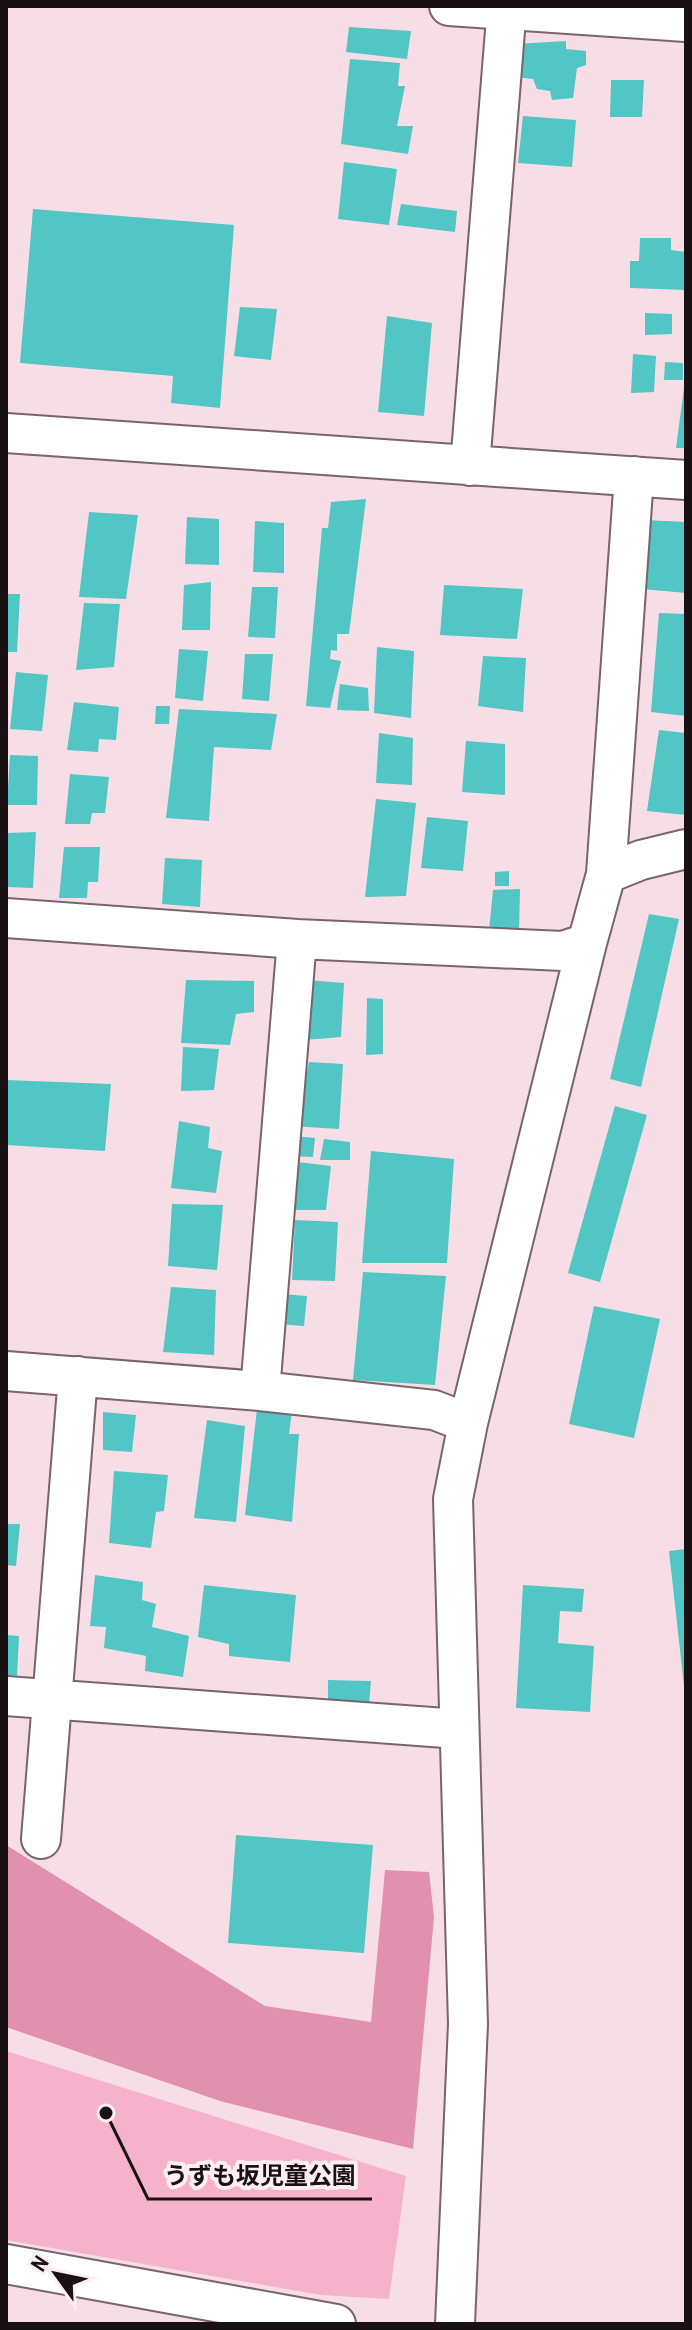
<svg xmlns="http://www.w3.org/2000/svg" width="692" height="2330" font-family="'Archivo Narrow','Noto Sans JP',sans-serif">
<style>
.green{fill:#f6b2ca}
.forest{fill:#e190ae}
.building{fill:#51c6c4}
.lines{fill:none;stroke-linecap:round;stroke-linejoin:round}
.minor-casing{stroke:#79646b;stroke-width:42}
.minor{stroke:#fff;stroke-width:38}
.leader{fill:none;stroke:#191113;stroke-width:3}
.callout-dot{fill:#191113;stroke:#fdeef3;stroke-width:3}
.callout-label{font-size:24px;text-anchor:middle;font-weight:bold;fill:#191113;stroke:#fdeef3;stroke-width:8;stroke-linejoin:round;paint-order:stroke}
</style>
<rect width="100%" height="100%" fill="#f7dee6"/>
<path class="green" d="M6 2051 406 2176 389 2299 321 2295 6 2240Z"/>
<path class="forest" d="M6 1845 265 2006 371 2022 385 1870 429 1872 434 1917 413 2149 220 2101 6 2027Z"/>
<path class="building" d="M349 27 411 31 407 59 346 52Z
M566 41V49L586 51V65L577 68 573 98 552 100 550 91 537 89 533 79 515 77 516 44Z
M350 59 400 63 398 86H405L397 126H413L408 154 341 144Z
M611 80H644L642 117H610Z
M523 116 576 120 572 167 518 163Z
M344 162 397 169 389 225 338 219Z
M401 204 457 211 455 232 397 225Z
M33 209 234 225 220 408 171 403 173 376 20 363Z
M640 238H671V250L686 252V290L630 288V261H639Z
M240 307 277 309 271 360 234 356Z
M645 313 672 314V334L645 335Z
M387 316 432 323 424 416 378 412Z
M633 354 656 356 654 392 631 393Z
M665 362 683 363V380H664Z
M684 388 686 448H676Z
M366 499 349 634H337V651L331 650 330 659 341 661 330 708 306 706 322 528H328L331 502Z
M89 512 138 515 126 599 79 597Z
M187 517 219 519V565L185 564Z
M645 520 686 522V593L642 589Z
M255 521 284 523V573L253 572Z
M211 582 210 630H182L184 585Z
M444 585 523 589 517 639 440 635Z
M252 587H278L275 638 248 637Z
M6 594H20L17 652H6Z
M84 603 120 604 114 667 76 670Z
M659 613 686 614V716L651 712Z
M377 647 414 651 411 718 374 713Z
M179 649 208 651 203 701 175 698Z
M245 654H273L269 701 242 699Z
M483 656 526 658 523 712 478 706Z
M16 672 48 675 42 731 10 729Z
M340 684 368 688 369 711 337 710Z
M74 702 119 707 116 740 99 739 98 752 67 750Z
M156 706H170L169 724H155Z
M179 709 277 714 271 750 214 747 209 821 166 818Z
M659 730 686 733V815L647 811Z
M379 733 413 738 412 785 376 783Z
M466 741 505 744V795L462 792Z
M10 755 38 756 37 805H7Z
M70 774 109 777 105 813H92L90 824H65Z
M376 799 416 803 406 896 365 897Z
M427 817 468 821 463 871 421 868Z
M36 832 33 888 6 887V833Z
M64 847H100L98 882H88L87 898H59Z
M165 858 202 860 200 907 162 904Z
M509 871V886H495V872Z
M520 889 519 932 489 931 493 890Z
M649 914 679 919 641 1087 610 1079Z
M186 980 254 981V1012L236 1014 230 1045 181 1043Z
M307 980 344 983 341 1037 305 1040Z
M367 998 383 999V1054L366 1055Z
M183 1047 219 1049 214 1090 181 1091Z
M309 1062 343 1064 339 1129 290 1126 296 1072H307Z
M6 1080 111 1084 105 1151 6 1145Z
M615 1106 647 1115 600 1282 568 1273Z
M179 1121 210 1127 208 1148 222 1151 216 1193 171 1188Z
M293 1136 315 1138 313 1157 292 1156Z
M324 1139 350 1142V1160H320Z
M371 1151 454 1159 447 1263H362Z
M289 1161 331 1166 326 1210H285Z
M172 1204 223 1205 217 1270 168 1266Z
M295 1220 338 1222 335 1281 292 1280Z
M363 1272 446 1276 435 1385 353 1380Z
M171 1287 216 1290 214 1355 163 1352Z
M281 1294 307 1296 304 1326 277 1324Z
M594 1306 660 1319 634 1438 569 1424Z
M257 1409 292 1411 289 1434H299L292 1522 245 1515Z
M103 1412 136 1415 132 1452 103 1450Z
M207 1420 245 1426 236 1522 194 1518Z
M114 1471 168 1475 164 1511 156 1512 151 1548 109 1543Z
M6 1524H20L16 1566 6 1565Z
M686 1549V1686H684L669 1551Z
M95 1575 143 1582 142 1600 156 1604 152 1627 189 1636 183 1677 145 1671 146 1656 104 1648 106 1627 90 1626Z
M204 1585 296 1595 290 1662 229 1656V1644L198 1637Z
M523 1585 584 1589 582 1612 560 1611 558 1643 594 1646 590 1712 516 1708Z
M6 1635 19 1636 17 1676 6 1675Z
M328 1680 371 1681 369 1706 328 1705Z
M236 1835 373 1845 364 1953 228 1943Z"/>
<g class="lines">
<defs>
<path id="minor" d="M449 6 686 22
M6 433 686 480
M470 466 507 6
M606 874 634 476
M6 918 297 939 563 951 587 943
M6 1371 260 1391 434 1410 468 1423
M260 1391 297 939
M6 1696 459 1729
M41 1839 78 1376
M6 2264 336 2324
M455 2324 468 2024 453 1499 468 1423 587 943 606 874 641 860 686 849"/>
</defs>
<use href="#minor" class="minor-casing"/>
<use href="#minor" class="minor"/>
</g>
<path class="leader" d="M106 2113L148 2199H372"/>
<circle class="callout-dot" cx="106" cy="2113" r="8"/>
<g class="callout-label">
<text x="260" y="2184">うずも坂児童公園</text>
</g>
<rect width="692" height="2330" fill="none" stroke="#191113" stroke-width="16"/>
<g transform="translate(56 2274) rotate(303)" stroke="#fdeef3" stroke-width="6" paint-order="stroke">
<path d="M0-6L14 30L0 20L-14 30Z" fill="#191113"/>
<text y="-12" font-size="22" font-weight="bold" text-anchor="middle" fill="#191113">N</text>
</g>
</svg>
